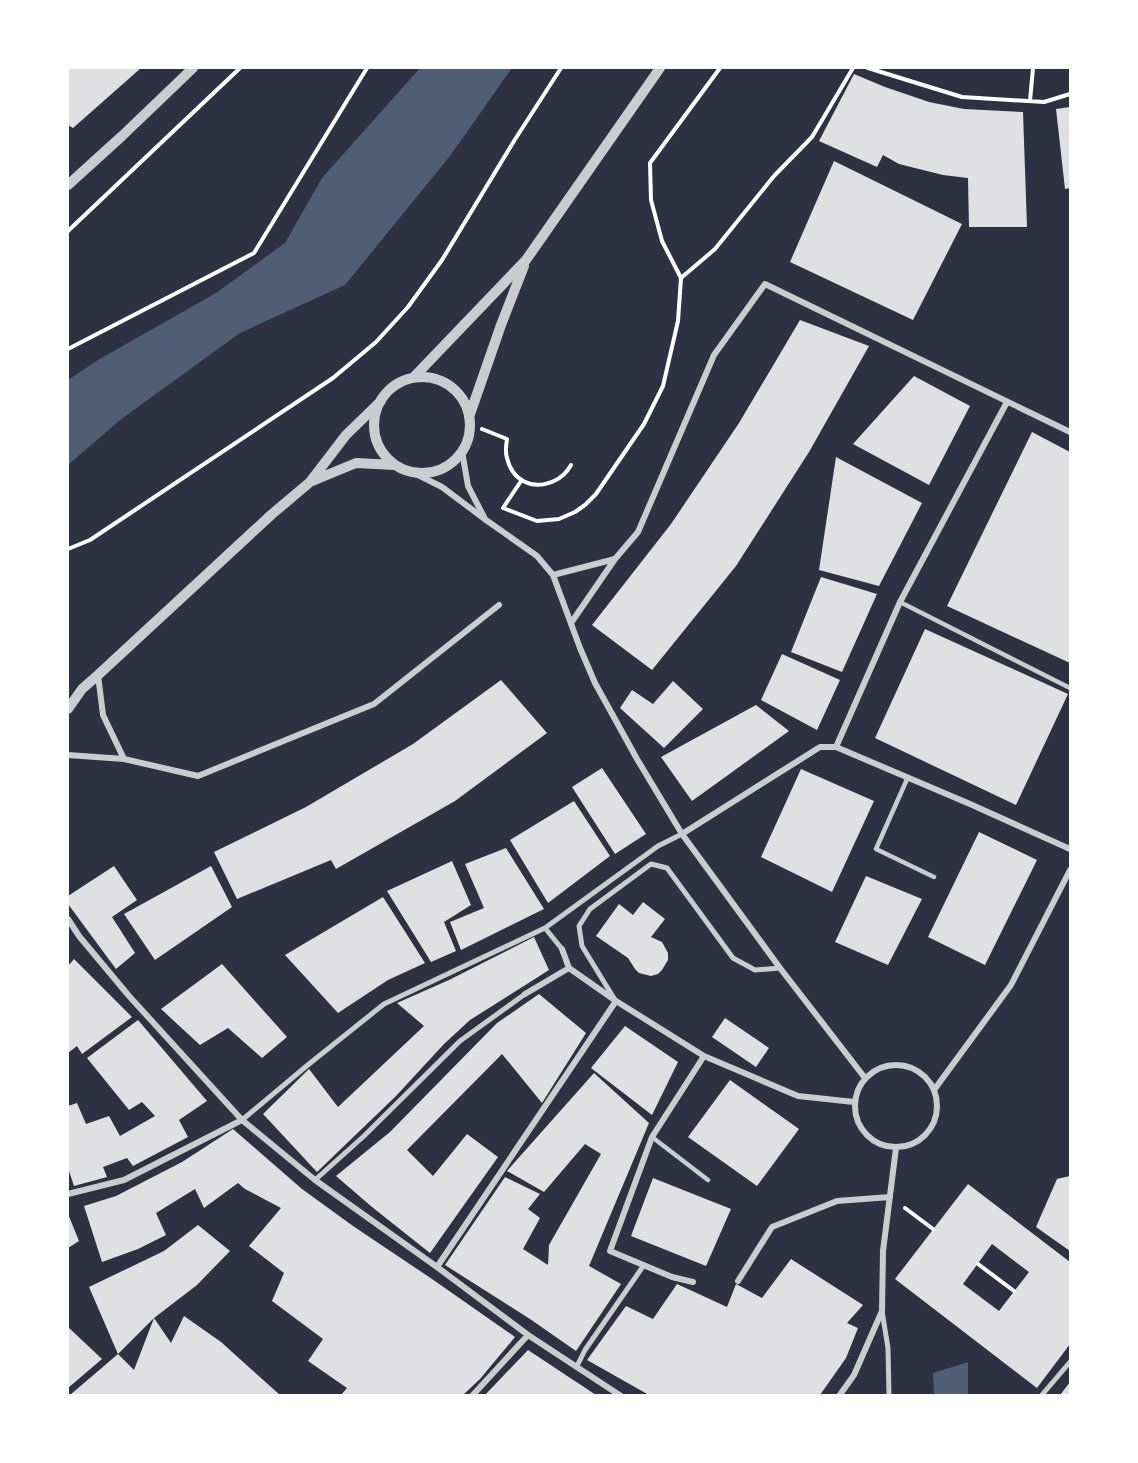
<svg xmlns="http://www.w3.org/2000/svg" width="1138" height="1463" font-family="'Fira Sans Condensed',sans-serif">
<style>
.water{fill:#4f5d75}
.building{fill:#e0e0e3;fill-rule:evenodd}
.lines{fill:none;stroke-linecap:round;stroke-linejoin:round}
.path{stroke:#fff;stroke-width:4}
.service{stroke:#caccd0;stroke-width:4.5}
.pedestrian{stroke:#caccd0;stroke-width:5}
.minor{stroke:#caccd0;stroke-width:6}
.tertiary{stroke:#caccd0;stroke-width:10}
</style>
<rect width="100%" height="100%" fill="#2d3142"/>
<path class="water" d="M420 68H512L450 156 345 285 240 333 120 420 68 465V380L98 360 216 293 285 243 322 178Z
M968 1362V1395H934L933 1373Z"/>
<path class="building" d="M70 68H141L73 128 68 125V70Z
M854 74 885 87 929 102 964 109 1023 112 1027 227H969L968 178 943 175 899 164 883 155 877 167 819 141Z
M1070 107V188L1065 189 1056 109Z
M834 161 962 224 913 320 790 262Z
M800 320 869 346 809 452 736 566 652 670 592 625 671 524 739 423Z
M914 376 970 406 929 485 853 444Z
M1032 432 1070 452V663L947 606Z
M836 457 922 503 879 586 819 570Z
M821 577 877 594 842 672 791 652Z
M925 629 1068 694 1016 805 875 738Z
M782 654 840 680 817 730 761 700Z
M501 680 547 733 455 801 336 869 331 860 237 899 214 852 306 807 413 744Z
M673 681 703 709 664 748 620 708 632 690 653 704Z
M756 705 789 731 692 801 661 757Z
M602 768 646 834 615 854 572 787Z
M801 769 874 801 832 892 761 857Z
M574 801 610 856 548 903 510 840Z
M979 832 1037 860 985 965 928 937Z
M506 848 544 909 461 950 450 922 484 908 465 864Z
M452 861 471 905 444 922 456 951 431 962 387 891Z
M114 866 137 900 112 917 135 953 116 969 68 904V896Z
M211 866 232 907 155 960 124 914Z
M866 876 922 899 888 965 835 942Z
M383 897 425 963 388 980 338 1013 285 955Z
M643 902 665 919 651 937 662 942 668 953V960L662 970 658 974 651 976 639 973 635 969 628 958 596 936 619 904 633 915Z
M534 937 549 970 470 1020 444 1044 396 1096 317 1172 263 1114 309 1069 338 1107 424 1026 397 1003 449 980Z
M74 959 132 1017 82 1054 77 1046 68 1053V966Z
M222 964 287 1037 262 1058 228 1028 200 1045 161 1009Z
M539 994 586 1033 542 1103 502 1054 407 1150 433 1176 467 1134 498 1157 430 1253 372 1207 336 1176 390 1132 497 1023Z
M725 1018 769 1048 756 1067 712 1037Z
M138 1020 207 1101 179 1120 188 1137 133 1166 127 1158 103 1167 107 1177 74 1186 68 1168V1106L77 1103 86 1124 109 1116 120 1136 155 1116 142 1102 129 1110 87 1058Z
M625 1026 678 1062 652 1115 591 1068Z
M594 1073 649 1123 589 1266 621 1284 576 1351 530 1319 445 1265 505 1177 540 1194 528 1209 540 1218 523 1249 548 1265 549 1245 601 1154 585 1144 544 1192 507 1171Z
M730 1080 799 1129 757 1186 688 1137Z
M233 1129 302 1189 353 1226 432 1279 515 1337 480 1379 463 1395H341L347 1388 308 1361 323 1339 272 1301 284 1273 249 1246 281 1208 245 1189 238 1183 204 1208 195 1189 156 1213 166 1235 138 1249 102 1262 84 1206 116 1196 182 1162Z
M1070 1176V1251L1036 1227 1057 1179Z
M653 1178 731 1209 706 1266 631 1236Z
M968 1184 1070 1262V1344L1037 1388 895 1279ZM992 1244 1029 1272 999 1311 963 1284Z
M68 1214 79 1241 68 1248Z
M198 1225 230 1251 197 1285 154 1318 118 1354 134 1370 154 1318 171 1343 184 1316 221 1342 280 1395H70L118 1354 89 1287 164 1251Z
M791 1259 863 1305 847 1323 858 1328 846 1358 820 1395H649L587 1360 626 1306 653 1319 677 1284 727 1307 736 1284 762 1298Z
M68 1327 102 1359 68 1388Z
M528 1350 596 1395H485Z
M1070 1382V1395H1060Z"/>
<g class="lines">
<path class="path" d="M868 68 962 97 1044 102 1070 94
M1030 101 1033 68
M68 231 240 68
M681 278 715 249 774 176 812 137 853 68
M68 349 254 253 367 68
M482 429 507 439C506 445 505 452 507 458 512 480 532 491 554 481 561 478 567 472 571 465
M521 481 503 508 537 521 559 519 575 512 585 505 596 494 644 424 663 386 678 321 681 278 662 241 651 200 650 163 720 68
M68 549 90 540 333 378 376 342 408 307 442 260 514 141 561 68
M905 1208 933 1229
M978 1264 1014 1291"/>
<path class="service" d="M900 602 1070 688
M908 777 876 849 934 877
M652 1137 708 1180"/>
<path class="pedestrian" d="M545 928 562 949
M615 1000 582 946 579 926 590 909 651 864 667 868 733 958 755 970 780 968
M242 1120 309 1064 384 1004 545 928 658 846 682 834
M315 1180 364 1136 460 1041 525 994
M882 1311 888 1348 889 1396
M577 1366 585 1350 644 1265
M1041 1396 1070 1362"/>
<path class="minor" d="M462 451 468 486 484 517
M412 472 442 487 486 520 537 556 553 575 580 648 595 683 637 759 682 834 780 968 865 1078
M553 575 615 559 638 532 714 355 765 284 1070 432
M571 623 615 559
M98 675 103 715 124 759
M836 747 900 602 1007 402
M68 755 124 759 198 776 374 704 499 605
M682 834 820 747H836L970 804 1070 849
M68 919 79 936 129 996 242 1120 315 1180 437 1267 528 1335 621 1396
M562 949 569 968 616 1001 704 1056 798 1096 854 1102
M525 994 569 968
M855 1106a41 41 0 1 1 82 0a41 41 0 1 1-82 0Z
M934 1090 1011 985 1070 870
M68 1194 124 1180 242 1120
M437 1267 616 1001
M738 1281 772 1227 837 1201 890 1197
M693 1282 672 1277 610 1251 652 1137 704 1056
M472 1396 528 1335
M839 1396 854 1375 882 1311 883 1251 896 1148"/>
<path class="tertiary" d="M68 185 122 136 193 68
M374 425a48 48 0 1 1 96 0a48 48 0 1 1-96 0Z
M413 378 526 260 660 68
M469 417 501 325 524 266
M310 482 356 463 395 465
M68 709 82 689 98 675 271 515 310 482 346 435 381 401"/>
</g>
<rect width="1138" height="1463" fill="none" stroke="#ffffff" stroke-width="138"/>
</svg>
